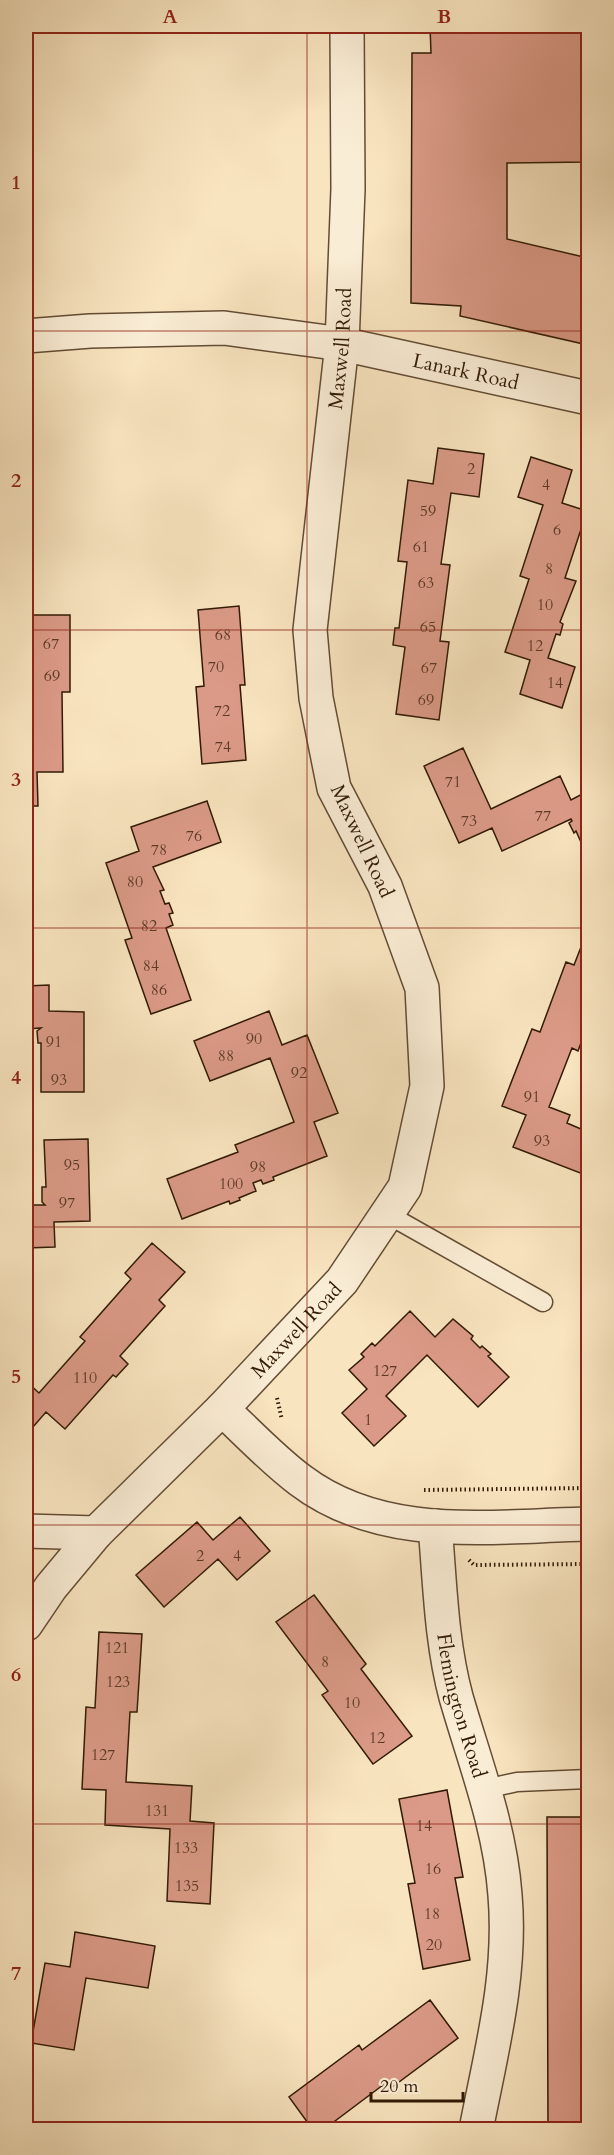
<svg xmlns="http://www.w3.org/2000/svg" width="614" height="2155" font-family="Cardo,serif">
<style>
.building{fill:#db9a87;stroke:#311a05;stroke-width:1.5}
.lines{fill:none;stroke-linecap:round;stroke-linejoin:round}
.lane-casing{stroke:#634c34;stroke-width:21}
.street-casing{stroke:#634c34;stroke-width:36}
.path{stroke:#311a05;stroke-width:4;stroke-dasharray:1.5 3;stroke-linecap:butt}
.lane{stroke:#faedd5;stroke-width:18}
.street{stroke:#faedd5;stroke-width:33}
.grid{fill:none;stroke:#8f2418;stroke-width:1.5;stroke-opacity:0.55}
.labels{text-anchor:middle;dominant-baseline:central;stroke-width:4.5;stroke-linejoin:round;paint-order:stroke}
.number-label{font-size:16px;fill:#5c3a26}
.street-label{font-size:20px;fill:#311a05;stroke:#faedd5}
.neatline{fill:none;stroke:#8f2418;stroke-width:2}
.grid-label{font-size:20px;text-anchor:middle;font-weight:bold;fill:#8f2418}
</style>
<rect width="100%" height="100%" fill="#f8e4bf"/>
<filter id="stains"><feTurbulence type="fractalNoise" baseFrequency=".00333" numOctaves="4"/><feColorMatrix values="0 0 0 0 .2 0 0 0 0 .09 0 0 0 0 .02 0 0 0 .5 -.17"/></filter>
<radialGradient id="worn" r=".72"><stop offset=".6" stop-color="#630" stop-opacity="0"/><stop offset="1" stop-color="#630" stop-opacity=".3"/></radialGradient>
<path class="building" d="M430 26H588V162L507 163V239L588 258V345L460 316 461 306 411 303 412 53H431Z
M438 448 484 454 479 497 451 493 441 564 450 565 440 641 449 642 439 720 396 714 405 647 393 645 395 628H399L407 562 398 561 408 480 433 484Z
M531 457 572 470 562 503 587 511 565 578 576 581 560 622 563 624 560 635 556 634 548 658 575 667 562 708 520 694 530 660 505 652 529 579 520 576 543 505 518 497Z
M239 606 245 685H240L246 760 202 764 196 687 204 686 198 610Z
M27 615H70V692H62L63 772H37L38 806H26Z
M463 748 491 809 560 776 571 800 588 791V858L576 831 574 833 569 823 572 821 571 819 502 851 492 828 459 843 424 766Z
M207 801 221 842 153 867 164 890 160 891 165 904 169 903 173 913 169 914 173 925 166 928 191 1000 151 1014 125 940 132 938 106 863 139 851 131 827Z
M588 929V1024L578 1051 572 1048 549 1107 570 1115 567 1123 588 1132V1176L513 1147 526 1115 502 1106 532 1029 540 1032 566 962 574 965Z
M49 985V1011L84 1012V1092H41V1043H38L37 1031 41 1028 26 1029V986Z
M269 1011 282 1045 307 1035 338 1113 314 1122 327 1156 273 1177 274 1180 263 1184 261 1180 253 1183 256 1191 239 1198 240 1200 230 1204 229 1201 182 1219 167 1179 238 1152 235 1145 294 1122 270 1058 210 1081 194 1041Z
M88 1139 90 1221 54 1222 55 1247 26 1248V1205H45L42 1202V1187H46L44 1140Z
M152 1243 185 1272 159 1300 165 1306 120 1356 128 1364 116 1377 113 1375 65 1429 46 1412 26 1435V1381L39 1393 85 1341 80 1337 131 1279 125 1273Z
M410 1311 435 1337 453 1319 473 1336 471 1339 480 1348 482 1346 491 1354 488 1356 509 1377 478 1407 427 1355 386 1396 406 1416 374 1446 342 1413 367 1389 349 1370 364 1357 361 1354 372 1343 375 1346Z
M240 1517 270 1551 237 1580 218 1559 164 1607 136 1575 197 1522 213 1540Z
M314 1595 366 1664 361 1669 412 1736 373 1764 322 1695 328 1691 276 1622Z
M99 1632 142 1634 137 1712H130L126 1782 192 1786 190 1821 214 1823 210 1904 167 1901 170 1829 105 1825 106 1790 82 1789 86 1707 95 1708Z
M447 1790 463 1877 455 1878 470 1960 423 1969 408 1884 415 1883 399 1799Z
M547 1817H588V2130H548Z
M75 1932 155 1946 148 1988 86 1978 74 2050 31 2043 45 1963 70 1967Z
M430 2000 458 2038 387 2091 383 2085 323 2130H313L289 2097 359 2045 362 2050Z"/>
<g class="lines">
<defs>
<path id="lane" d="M387 1214 543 1302
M485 1789 517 1782 588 1779"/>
<g id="street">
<path id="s1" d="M26 336 90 331 224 328 342 344 588 398"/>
<path d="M222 1409C248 1433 272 1459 300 1480 383 1543 491 1526 588 1524"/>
<path id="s2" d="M435 1526C440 1583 441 1641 456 1697 475 1763 500 1826 505 1895 512 1975 491 2052 476 2130"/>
<path d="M26 1531 96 1533"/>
<path id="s3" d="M26 1624 51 1587 96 1533 222 1409 342 1281 405 1187 427 1086 422 988 385 886 334 788 316 698 310 630 342 344 348 189 347 26"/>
</g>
</defs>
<use href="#lane" class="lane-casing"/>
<use href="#street" class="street-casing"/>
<path class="path" d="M277 1398 282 1420
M424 1490 588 1488
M469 1560 474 1565 588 1564"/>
<use href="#lane" class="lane"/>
<use href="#street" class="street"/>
</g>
<path class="grid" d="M307 26V2130M26 331H588M26 630H588M26 928H588M26 1227H588M26 1525H588M26 1824H588"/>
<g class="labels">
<g class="number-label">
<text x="471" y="469">2</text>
<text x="546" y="485">4</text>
<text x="428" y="511">59</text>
<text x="557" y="530">6</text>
<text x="421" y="547">61</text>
<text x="549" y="569">8</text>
<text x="426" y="583">63</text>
<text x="545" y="605">10</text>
<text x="428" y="627">65</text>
<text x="223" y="635">68</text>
<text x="51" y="644">67</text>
<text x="535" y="646">12</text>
<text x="216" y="667">70</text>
<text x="429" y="668">67</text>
<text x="52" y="676">69</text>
<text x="555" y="683">14</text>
<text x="426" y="700">69</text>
<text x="222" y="711">72</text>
<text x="223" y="747">74</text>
<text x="453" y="782">71</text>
<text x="543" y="816">77</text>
<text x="469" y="821">73</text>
<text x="194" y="836">76</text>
<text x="159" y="850">78</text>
<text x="135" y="882">80</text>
<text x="149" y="926">82</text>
<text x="151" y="966">84</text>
<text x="159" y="990">86</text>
<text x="254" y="1039">90</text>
<text x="54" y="1042">91</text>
<text x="226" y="1056">88</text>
<text x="299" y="1073">92</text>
<text x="59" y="1080">93</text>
<text x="532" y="1097">91</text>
<text x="542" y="1141">93</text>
<text x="72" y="1165">95</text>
<text x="258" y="1167">98</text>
<text x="231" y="1184">100</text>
<text x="67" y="1203">97</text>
<text x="385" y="1371">127</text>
<text x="85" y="1378">110</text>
<text x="368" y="1420">1</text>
<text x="200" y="1556">2</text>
<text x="237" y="1556">4</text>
<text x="117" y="1648">121</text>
<text x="325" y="1662">8</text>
<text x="118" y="1682">123</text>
<text x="352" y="1703">10</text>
<text x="377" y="1738">12</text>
<text x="103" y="1755">127</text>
<text x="157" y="1811">131</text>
<text x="424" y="1826">14</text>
<text x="186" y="1848">133</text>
<text x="433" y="1869">16</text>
<text x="187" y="1886">135</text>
<text x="432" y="1914">18</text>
<text x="434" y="1945">20</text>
</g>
<g class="street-label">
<text stroke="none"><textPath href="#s3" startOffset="1444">Maxwell Road</textPath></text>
<text stroke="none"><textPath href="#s1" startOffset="444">Lanark Road</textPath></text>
<text transform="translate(362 841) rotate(65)">Maxwell Road</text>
<text stroke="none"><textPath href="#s3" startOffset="400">Maxwell Road</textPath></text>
<text stroke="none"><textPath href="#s2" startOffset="182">Flemington Road</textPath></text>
</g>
</g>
<rect width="614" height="2155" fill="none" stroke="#f8e4bf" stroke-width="66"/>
<path d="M371 2092v9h92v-9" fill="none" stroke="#311a05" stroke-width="3"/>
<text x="380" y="2092" font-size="18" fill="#311a05" stroke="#faedd5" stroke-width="4.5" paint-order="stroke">20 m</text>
<rect x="33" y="33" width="548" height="2089" class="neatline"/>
<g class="grid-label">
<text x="170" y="23">A</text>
<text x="444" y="23">B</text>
<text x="16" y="189">1</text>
<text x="16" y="487">2</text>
<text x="16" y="786">3</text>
<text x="16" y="1084">4</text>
<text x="16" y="1383">5</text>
<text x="16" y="1681">6</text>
<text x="16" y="1980">7</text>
</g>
<rect width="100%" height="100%" filter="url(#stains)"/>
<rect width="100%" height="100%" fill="url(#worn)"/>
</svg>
